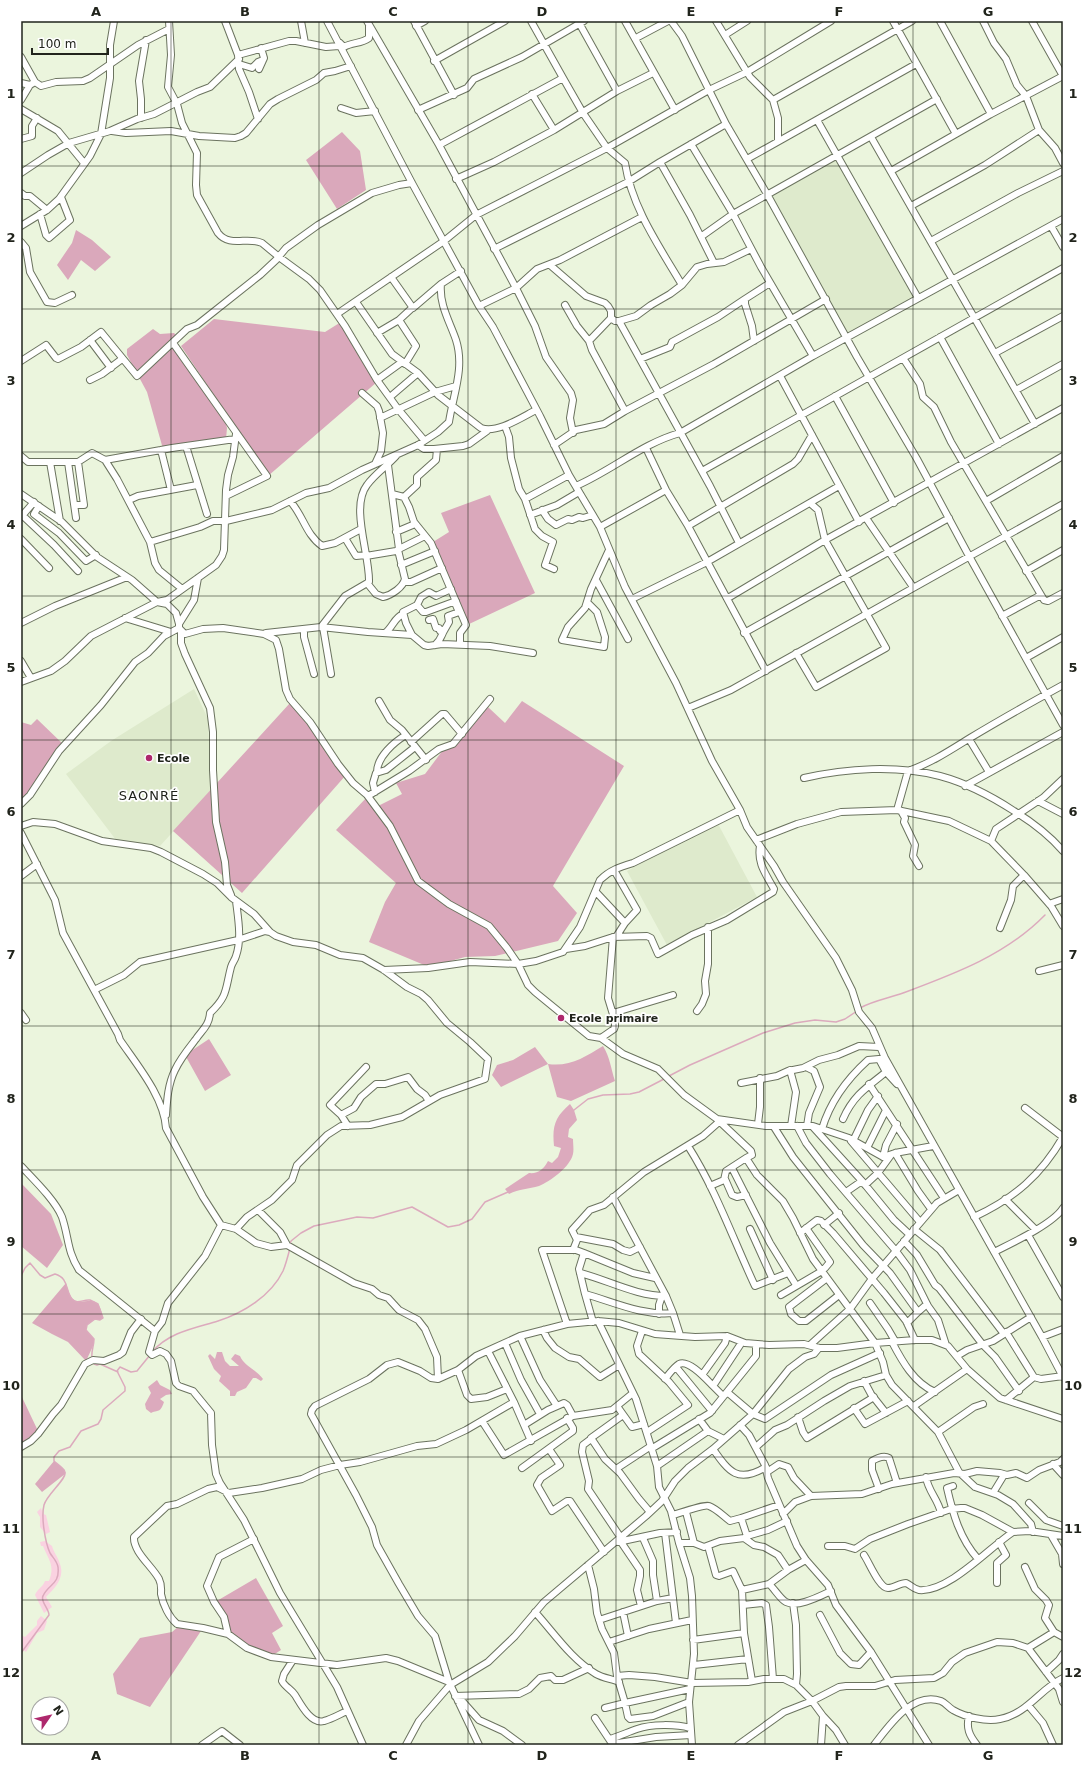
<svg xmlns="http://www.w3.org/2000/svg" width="1084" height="1766" font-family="'DejaVu Sans',sans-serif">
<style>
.built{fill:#deeacc}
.green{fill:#fad2e1}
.forest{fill:#daa8bb}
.water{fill:#dcaabd}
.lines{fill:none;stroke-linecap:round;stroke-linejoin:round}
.stream{stroke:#dcaabd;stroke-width:1.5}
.minor-casing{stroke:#6b735f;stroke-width:8}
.minor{stroke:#fff;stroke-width:6}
.grid{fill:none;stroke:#21241c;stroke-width:1;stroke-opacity:0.55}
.poi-dot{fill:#ae286d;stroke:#fff;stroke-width:1.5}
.labels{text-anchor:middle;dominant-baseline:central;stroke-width:3.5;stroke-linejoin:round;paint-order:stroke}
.poi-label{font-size:11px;font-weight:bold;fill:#21241c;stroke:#fff;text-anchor:start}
.quarter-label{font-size:13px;letter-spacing:1px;fill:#21241c;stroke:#fff}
.neatline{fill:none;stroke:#21241c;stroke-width:1.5}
.grid-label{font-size:13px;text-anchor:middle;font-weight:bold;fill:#21241c}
</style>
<rect width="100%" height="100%" fill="#ebf5dd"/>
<path class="built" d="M834 155 917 301 847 340 767 196Z
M194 689 208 719 211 790 160 846 116 840 66 774 111 741Z
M717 822 757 897 667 945 627 871Z"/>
<path class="green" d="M41 1508 43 1514 46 1515 50 1532 46 1534 40 1527V1517L37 1512Z
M45 1541 52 1546C54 1553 58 1557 60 1564 65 1578 55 1588 46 1597L52 1607 44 1613 35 1595C37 1589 43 1587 45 1581H49C55 1565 49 1561 43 1546H41L40 1542Z
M41 1616 47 1621 44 1630 37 1633 26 1652 23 1649 21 1653V1635L25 1637 37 1625V1621Z"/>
<path class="forest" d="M342 132 360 151 366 190 337 209 306 160Z
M76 230 92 240 111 257 95 271 81 260 68 280 57 265 72 243Z
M214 319 325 332 341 322 377 382 268 476 181 346Z
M153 329 160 334 174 333 180 339 174 346 225 420 227 428 226 439 163 449 147 392 127 355V349Z
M490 495 535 593 467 625 433 542 449 532 441 513Z
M522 701 624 766 553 886 577 913 558 941 495 956 465 957 429 967 369 942 385 902 396 883 336 830 367 797 376 807 402 794 396 783 425 774 443 750 453 743 484 706 488 707 505 723Z
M290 703 303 715 317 737 346 775 242 893 173 831Z
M37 719 64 745 21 804V722L31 725Z
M209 1039 231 1075 205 1091 185 1055Z
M603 1046C610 1057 611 1069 615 1081L571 1101 557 1097 548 1064 501 1087 492 1075 497 1065 513 1060 535 1047 548 1064C570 1067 585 1057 603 1046Z
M21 1183 51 1214 63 1245 47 1268 21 1246Z
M66 1283C68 1289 69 1296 74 1300 83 1307 98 1289 103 1318L100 1320 95 1319 87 1325 86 1330 94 1339V1344L86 1361 68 1342 52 1334 32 1323Z
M21 1395 38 1431 21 1445Z
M54 1461 65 1470V1474L42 1492 35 1484Z
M256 1578 283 1626 272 1633 281 1650 270 1657 230 1636 215 1602Z
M179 1626 203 1628 150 1707 117 1694 113 1674 140 1638 172 1632Z"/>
<path class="water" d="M570 1104 574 1110 577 1120 569 1129 568 1137 573 1139C573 1143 574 1150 573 1154 570 1167 551 1181 539 1186 529 1189 519 1189 509 1194L505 1189 529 1173C538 1174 544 1169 548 1161L552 1163 558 1157 561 1148 554 1146C552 1126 555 1117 570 1104Z
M217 1352H222L225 1361 230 1366H239L231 1359 235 1354 240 1356C244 1366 256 1369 263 1379L261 1381 256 1378H253L246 1388 237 1392 235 1396H230V1391L219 1381 221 1376 214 1369 208 1356 210 1354 215 1359Z
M157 1380 160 1385 170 1390 172 1394 166 1395 160 1399 164 1402C160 1413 160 1409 151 1413L146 1409 145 1404 151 1393 148 1387Z"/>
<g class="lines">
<path class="stream" d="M860 1008C872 1001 889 998 903 993 954 974 1006 955 1045 915
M669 1076 690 1065 763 1033 795 1023 815 1020 836 1022 845 1019 857 1011
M574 1110 588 1099 603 1095 630 1094 639 1092 664 1079
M290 1244 291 1241 301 1233 314 1226 357 1217 373 1218 412 1207 448 1227 459 1225 472 1219 485 1202 508 1192
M21 1276 25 1268 30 1263 40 1275 45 1278 55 1274C69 1278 65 1290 72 1299 78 1305 83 1299 90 1300 92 1301 96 1303 98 1304L103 1318 100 1320 95 1319 87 1325 86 1330 94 1339C94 1346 91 1351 92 1358
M152 1352C169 1332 195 1328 218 1321 243 1313 271 1296 283 1271 286 1264 288 1256 290 1248
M94 1361V1364L97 1365 100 1364 118 1372
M21 1653 49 1615C49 1609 40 1601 43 1596 48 1584 60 1585 58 1567 57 1561 53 1558 50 1553 45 1542 41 1517 44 1505 47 1494 67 1479 65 1472 64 1468 57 1464 54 1461V1457L59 1451 70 1447 81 1431 98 1424 101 1419 103 1410 125 1391V1387L117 1371 120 1367 131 1372 137 1371 150 1355"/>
<defs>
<path id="minor" d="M169 21 171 55 168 87 177 104 182 123 197 153 196 185 197 195 218 233C230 248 247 236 262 243L279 257 309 279 320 290 345 326 377 380 398 409 424 440
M225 21 238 55 239 69 249 92 258 119
M301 21 305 43
M327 21 412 183 479 306 493 327 540 416 569 475 600 527 625 587 676 683 712 761 740 810 747 827 774 866 783 882 836 958 852 990 859 1012 872 1028 885 1058 1042 1337 1063 1377
M367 21 439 145 516 288 535 326 546 357 571 393 573 400 570 418 573 433
M414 21 454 95
M578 21 617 91
M625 21 675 110
M671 21 682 36 726 124 767 194 857 357 917 459 969 556 1063 725
M716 21 750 77 773 100 778 118V141
M893 21 956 134
M940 21 991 114
M983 21 994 43 1006 59 1017 85 1026 96 1039 130 1055 148 1063 163
M1032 21 1063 76
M416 26 425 21
M725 35 747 21
M636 38 668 21
M340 43 344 47C352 42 361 44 369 38V26
M238 55 289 41H296L326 47 339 46
M21 57 35 82
M434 61 505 21
M239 64 252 68 258 62 263 60
M259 69 264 58 261 48
M563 78 583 113 607 148 625 163C632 208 659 246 682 285
M21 83 30 85
M532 94 554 130
M21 100 30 85 35 82 41 86 56 82 83 81 90 78 138 45 169 29
M773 100 912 21
M341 108 356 113 375 111
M21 109 58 131 84 163
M418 110 467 88 474 79 522 57 584 21
M141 118V99L139 81 146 40
M817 120 918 298
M112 131 126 133 171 131 199 136 235 138 241 136 246 133 270 104 278 99 316 80 324 73 335 71 351 66
M871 137 1035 424
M21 139 32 136V126L37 118
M691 144 733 214 761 267 813 356
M439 145 563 78 531 21
M747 159 916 64
M660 162 690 215 714 263
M891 171 991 114 1063 76
M21 173 48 155 69 143 110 131 137 119 154 114 197 92 210 87 239 59
M456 179 494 162 554 130 617 91 653 73
M21 193 25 196H30L47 210
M911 206 985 165 1039 130
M40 214 46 235 49 238 70 220 61 197
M21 226 47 210 59 199 90 156 101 134 110 78V45L114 21
M1051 226 1063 247
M702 236 733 214 937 99
M931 241 1018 193 1063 171
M21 242 26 248 30 272 47 302 55 303 72 295
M494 249 628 182 660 162 726 124
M550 265 586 296 605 303 608 306 611 311V318L615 321H619L710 486 739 543
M391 277 413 308 441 284
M356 302 392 354 418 373 438 395 481 428C497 434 522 417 536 410
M565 305 577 326 589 341 592 350 625 411
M479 306 516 288 537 269 560 260 642 217
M337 314 444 241 476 215 607 148 709 90 747 72 831 21
M399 320 416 346 405 364
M619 321 636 316 651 305 670 294 682 285 697 267 707 264 724 262 751 249
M377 333 399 320 412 308
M940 337 999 444
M90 340 111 368
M589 341 611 318
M754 341 752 326 745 304V299L770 283
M173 343 267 476 226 496
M995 353 1063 316
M903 358 920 384 923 397 934 407 951 442 1044 600 1048 601 1063 593
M640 359 670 347 672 342 718 317 745 299
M21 361 46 345 56 358 58 359 81 347 101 332 137 376 187 329 197 325 260 275 276 260 286 248 318 225 372 193 399 185 412 183
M780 376 859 522
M90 380 102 374 122 359
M377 380 402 362
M1016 390 1063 364
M362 393 377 406 379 411 383 433 381 451 375 464
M835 396 894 503
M390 397 418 373
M380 418 435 392 456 386
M505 426 509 437 511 458 519 489 525 499 535 529 542 536 553 542 545 565 554 569
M418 445 424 449H434L463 446 469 444 487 431
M554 445 576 430 604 424 625 411 714 364 826 299
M186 446 207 514
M646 448 666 490 688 526 766 671
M161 450 171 490
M21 456 28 462H78L92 453 105 460 117 479 150 542 155 563 159 570 181 588
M105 460 172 448 235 439
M50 462 60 521
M68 462 76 518
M702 471 1063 268
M576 486C611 471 643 443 680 433L813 356 1063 219
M21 494 62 522 97 557 132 580 157 602 167 604 176 613 179 624
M392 494 404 497 409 507 414 522 431 543 466 625 460 633V644
M404 497 417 485V477L436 460 437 449
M525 499 569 475
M129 500 138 496 197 485
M290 501C303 515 306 535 322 546L335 543 361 529
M986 501 1063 456
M75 505H84L78 462
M39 506 34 514 59 533 86 561 96 555
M542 510 548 519 556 525 568 519 572 520 579 517 583 518 593 515
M22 515 54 545 78 571
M530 515 557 505 579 492
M21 517 34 502
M866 518 913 587
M688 526 793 464 798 459 812 435
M600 527 666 490
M396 532 415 524
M345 538 356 556 366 555
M21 539 49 568
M150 542 200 527 213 521H226L272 510 306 493 329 488 362 470 418 445 438 432 449 422C453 395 465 368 456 340 450 322 439 305 441 284L461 271
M399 549 425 536
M366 556 396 551 399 549 388 465
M401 565 435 551
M1026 571 1063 550
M596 580 628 639
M405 582H411L442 568
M367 583 376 594 383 597C392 595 403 587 405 579L398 550
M728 598 825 540 1063 408
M632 599 707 562 839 486
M587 602 597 612 605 637 604 647 562 640 568 627 585 608 591 589 609 550
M417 605 423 612H426L456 601 455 603 459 612 448 616 449 622 445 629 440 631 439 628H436L433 619 429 620
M1002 616 1041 595
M125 618 171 632
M21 623 55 606 127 577
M321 627 345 596 369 582C370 555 350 507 367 485 375 474 387 466 396 456
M323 627 331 674
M179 628 185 634 203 629 223 628 264 634 276 640 279 649 286 690 290 699 310 722 338 764 353 783 367 795 390 826 418 881 449 904 489 926 507 948 518 964 528 985 535 992 589 1036 601 1038 623 1054 658 1069 684 1095 717 1119 766 1126H813L849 1138 883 1157 895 1153 933 1146
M304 629V637L314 674
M181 631V643L185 654 210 708 213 732V770L216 822 225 862 227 885 231 895
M266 633 321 627 368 632 412 635 424 645 428 646 442 644 490 646 533 653
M385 633C393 627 394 618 403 614
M744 633 949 518
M412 635 406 623 403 612 417 605 421 597 429 592 436 596 451 589
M435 645C442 639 441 635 445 629
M796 653 816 687 886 648 825 540 818 510 810 503
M1026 658 1063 637
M21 661 31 678
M21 682 51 671 65 661 91 636 157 602 167 600 216 565 222 556 224 550 226 490 228 475 233 457 236 434
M379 701 390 720 402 730 426 760
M688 708 731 690 1063 504
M969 739 989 772
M411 742 442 714H445L462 734
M377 772C377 757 394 742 406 735
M804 778C847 768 897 765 940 776 966 783 991 796 1014 811 1032 822 1049 835 1063 851
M965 786 1063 732
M375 792 373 783 376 773 386 770 415 747
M368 796 409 771 439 749 453 744 490 699
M1038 801 1063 814
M21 804 30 795 59 751 101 705 135 662 148 653 164 636 179 628V624L194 600 198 578
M897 810 908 771C931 763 949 751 970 738 1000 720 1032 702 1063 685
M901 811 905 818 904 822 915 845 913 856 919 866
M21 826 33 822 55 824 102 841 151 848 161 852 203 874 217 883 231 897 254 914 270 932 276 936 293 942 316 945 340 955 363 958 384 970 407 987 421 994 428 1000 447 1023 470 1042 488 1059 485 1079 440 1095 402 1117 370 1125 341 1126 327 1135 297 1165 292 1180 272 1200 247 1217 236 1229
M21 833 55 900 63 933 118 1034 120 1040C137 1065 164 1097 166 1128L203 1197 221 1225 236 1229 256 1243 271 1247 287 1245 354 1283 372 1289 379 1295 388 1298 399 1310 418 1320 425 1329 437 1357 438 1379
M756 840 797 824 841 812 897 810 949 821 991 841 1024 875 1051 906 1063 926
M991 841 996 829 1044 797 1063 779
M614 870 637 910 625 923
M21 876 37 864
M596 892 625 923 616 937
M1049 904 1063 899
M1000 928 1011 900 1013 886 1024 875
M566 949 585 946 613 937 647 936 651 938 658 954 692 935 727 920 773 892 774 889C766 874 757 864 760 846
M384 970 428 968 470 962 518 964 536 961 563 952 580 927 600 880C610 870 620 867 633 863L740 810
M1039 971 1063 965
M94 990 124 975 140 962 238 940 265 931 270 932
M697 1011 702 1004 706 994 705 981 708 964V927
M21 1013 26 1020
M613 1013 673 995
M601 1038 614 1029 615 1026V1021L608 998 613 937
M881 1059H879L886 1072 897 1084
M806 1067 814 1071 820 1087 809 1113 807 1126
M790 1070 796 1092 791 1126
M741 1083 777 1076 788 1071 803 1068 819 1060 838 1055 859 1046 879 1047
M869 1084 944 1198
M1025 1108 1063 1137
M166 1115C167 1100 168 1084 175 1070 180 1059 189 1048 196 1039 202 1030 209 1026 210 1013 228 996 225 990 231 967 232 963 235 960 236 956 242 939 238 918 236 901
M341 1115 354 1108 361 1097 376 1084H385L408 1077 417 1089 425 1095 429 1101
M843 1119C853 1096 867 1087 886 1072
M718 1120 751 1151 752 1155 746 1158 757 1175 783 1201 793 1218 813 1259 875 1343 883 1362 886 1375 892 1385 938 1432 959 1472 975 1487 998 1495 1013 1504 1031 1524 1033 1532
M758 1124 760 1107V1078
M348 1126 341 1115 330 1105 366 1067
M797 1126 806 1143 830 1174 896 1251 910 1270 928 1306 938 1320 946 1345
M774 1127 793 1157 863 1245 890 1273 918 1312 927 1304
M813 1127 862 1181 894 1220 909 1234
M822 1129C830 1102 847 1079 868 1060L879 1059
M851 1141 920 1222
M853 1141 868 1110 878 1096
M688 1146C716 1190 733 1239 755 1286L788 1273
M867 1148 886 1110
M895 1153 918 1191 931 1209
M883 1157 886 1145 897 1124
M21 1166C34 1180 55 1200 62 1217 69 1238 67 1251 79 1270L155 1331
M732 1168 770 1243 796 1285
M725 1179 732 1195 737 1197 746 1195
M865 1185 878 1173 891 1155
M710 1186 724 1180 726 1171 746 1158
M846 1192 862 1181
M613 1197 666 1296 673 1313 680 1335
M1005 1199 1036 1230
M258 1210 280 1232 287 1245
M974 1217C1015 1198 1041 1175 1063 1137
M221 1225 205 1256 168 1303 162 1322 155 1331 149 1352 152 1355 160 1351 166 1354 171 1361 176 1383 179 1386 193 1391 211 1413 212 1445 216 1474 220 1483 244 1520 280 1593 337 1687 363 1745
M824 1225 839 1213
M806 1228 830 1262 825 1268 821 1270
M750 1229 773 1280
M914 1229 940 1250 1004 1334
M800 1233 817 1220 821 1221 833 1233 884 1293 906 1321 915 1340
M1028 1235 1063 1297
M576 1237 613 1244 623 1250 630 1252 640 1247
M904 1241 917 1255 935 1285 939 1288 983 1345 995 1357 1019 1391
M573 1250 577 1240 572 1230 590 1210 604 1205 644 1172 703 1136 720 1121
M994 1252C1012 1243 1053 1224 1063 1208
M580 1273C608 1280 636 1296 666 1296
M827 1278 789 1307 791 1314 799 1321H806L839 1295
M585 1294 579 1269 584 1253 633 1273 655 1278
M781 1295 822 1271
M870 1303 888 1329 895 1341
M659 1314V1305L662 1296
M598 1321 636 1399 657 1466 659 1487 671 1511 679 1543 690 1578 692 1596 694 1654 689 1702 692 1745
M593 1322 585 1294C614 1302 642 1316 673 1313
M907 1323 918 1312
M567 1324 542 1250H576L584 1253
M543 1330 547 1338 555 1348 569 1357 579 1359 600 1377 619 1365
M642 1331 637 1346 639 1354 669 1382 688 1405 647 1432
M1006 1332 1034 1377 1041 1379 1063 1376
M520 1336 540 1380 557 1406
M1042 1337 1063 1329
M892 1342C902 1361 914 1383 935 1392
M505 1343 521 1380 540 1414
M810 1345 850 1309 871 1280 937 1203 959 1190
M488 1351 514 1402
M957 1356 967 1350 993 1341 1031 1317
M676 1367 712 1411
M458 1370 467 1395 471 1399 487 1397 507 1389
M702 1375 725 1343 727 1336
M665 1379C669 1374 674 1367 679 1364 689 1359 707 1380 713 1386
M864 1381 871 1394 886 1413
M727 1392 753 1414 765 1419 831 1375 880 1353
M723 1396 713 1386 742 1342
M1006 1400 1034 1377
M617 1406 632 1427 644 1424
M914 1406 967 1369
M854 1408 865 1424 908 1401
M623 1415 591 1438 605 1459 620 1473 639 1499 650 1512
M798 1417 803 1432 807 1438 874 1397
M699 1419 708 1431
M482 1421 504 1455 573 1416
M524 1425 531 1441
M740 1425 749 1435 765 1465 768 1478 797 1546 806 1560 828 1585 836 1605 871 1652 929 1745
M938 1432 974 1407 983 1404
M591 1439 583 1445 582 1452 589 1481 588 1489 621 1538
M21 1447 31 1441 38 1434 53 1414 61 1405 85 1364 93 1360 104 1361 119 1355 123 1352 131 1332 141 1319
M756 1447 775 1430 787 1425 824 1401 850 1386 886 1375
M549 1449 560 1465 541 1478 537 1485 552 1511 567 1501H570L604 1552
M651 1449 710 1413 756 1356V1344
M713 1449C729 1472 738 1484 766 1467
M1053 1464 1063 1475
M657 1466 708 1431 724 1439
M522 1468 573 1431V1428L567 1418
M616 1469 651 1446
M767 1472 779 1464 788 1467 794 1478 811 1496
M926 1477C928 1491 938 1499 941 1513
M953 1486 947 1488C953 1514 960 1539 978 1559
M879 1489 872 1470V1461C877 1458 884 1455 889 1458L897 1483
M993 1493 1004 1475
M1029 1503 1046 1520 1063 1526
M686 1512 694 1543
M783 1514 795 1502 811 1496 862 1494 892 1484 954 1473 965 1474 977 1471 1000 1473 1007 1475 1016 1473 1027 1478 1039 1470 1060 1462 1063 1459
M673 1515C680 1513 705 1504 709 1506 717 1509 723 1516 730 1521L741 1518 747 1536 744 1538
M741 1518 779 1505
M665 1533 676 1623
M1051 1535 1062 1554 1063 1564
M747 1536 768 1530 787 1521
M643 1538 653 1561V1575L657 1601
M618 1542 660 1533 677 1532
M621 1542 640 1570V1576L637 1590 641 1606
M679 1543H694L704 1547 720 1541 744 1538 754 1545 764 1547 778 1555 788 1570 806 1560
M708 1546 716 1575 719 1576 733 1571 742 1590
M828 1546H845L855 1549 870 1539 908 1524 951 1509 961 1508H965L982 1515 1013 1532 1030 1531 1063 1536
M864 1555C869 1562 879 1588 888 1588 894 1588 900 1583 906 1583 911 1585 913 1589 919 1590 948 1593 990 1547 1013 1532
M588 1565 594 1589 597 1613 602 1629 614 1653 617 1676 625 1703 605 1708
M1025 1567 1035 1589 1046 1600 1049 1605 1045 1618 1054 1632
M997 1583V1563L1006 1555 999 1542
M769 1584 788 1570
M793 1603 796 1625 797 1674 796 1685
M743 1605 762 1603 766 1605 769 1627 773 1679
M535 1612C554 1633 571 1659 596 1674 603 1678 612 1679 619 1682
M623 1612 628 1636
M820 1615 840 1653 851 1664 859 1665 871 1652
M599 1620 657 1601 673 1598
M744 1633 742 1590 769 1584C774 1588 780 1599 786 1602 798 1608 820 1596 831 1591
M228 1634 224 1617 214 1602 207 1586 219 1557 254 1539
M693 1640 744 1633 752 1681
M609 1642 649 1629 692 1620
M1028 1648 1059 1689 1063 1702
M293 1660 284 1674 282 1681C285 1687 291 1689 295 1695 300 1703 311 1725 324 1721 332 1719 340 1714 347 1711
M694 1665 748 1659
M1046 1672 1059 1660 1063 1654
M617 1676 629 1675 655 1677 692 1683 748 1682 764 1679H784L796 1685 812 1701 839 1687 846 1686H875L895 1680 934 1678 943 1673 952 1662 965 1653 997 1642 1013 1643 1028 1648 1054 1632 1063 1637
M449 1682 398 1661 386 1658 337 1665 271 1657 247 1648 228 1634 203 1628 177 1624C169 1617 163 1605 161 1594 161 1589 162 1585 159 1579 152 1566 133 1552 134 1537L167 1506 177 1504 208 1489 217 1487 229 1493 262 1488 302 1479 321 1470 340 1465 360 1462 417 1446 436 1444 466 1430 514 1402 524 1425 548 1410 564 1403 567 1405 573 1416 612 1410 633 1393
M455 1696 519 1694 529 1689 540 1678 551 1676 555 1680H563L589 1668
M458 1701 463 1702 479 1720 503 1731 522 1745
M689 1702 653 1716 630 1719 628 1717 625 1703 690 1689
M1028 1705 1043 1723 1053 1745
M823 1716 836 1730 845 1745
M969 1716C966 1728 969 1735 977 1745
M595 1718 611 1742
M610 1739C620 1736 628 1732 637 1729 651 1724 676 1724 690 1728
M612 1744 656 1737 691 1735
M202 1745 222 1731 240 1745
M406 1745 419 1721 450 1685 488 1662 515 1636 544 1602 646 1516 662 1501 675 1481 688 1468 713 1449 753 1414 789 1369 805 1357 814 1354 819 1348
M479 1745 449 1682 435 1636 418 1616 399 1584 377 1545 372 1527 356 1495 311 1414 312 1410 315 1406 369 1379 387 1365 398 1362 420 1371 431 1378 438 1379 458 1370 476 1356 520 1336 567 1324 598 1321 619 1323 655 1334 695 1337 727 1336 745 1343 769 1345 804 1344 819 1348H837L875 1343 915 1340H932L948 1346 967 1369 1000 1398 1063 1419
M738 1745 784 1712 812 1701 823 1716 821 1745
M874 1745C889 1726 912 1691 941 1701 946 1703 949 1708 953 1710 965 1717 986 1722 1000 1719 1027 1714 1040 1689 1063 1678"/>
</defs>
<use href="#minor" class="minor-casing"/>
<use href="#minor" class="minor"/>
</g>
<path class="grid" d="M171 21V1745M319 21V1745M468 21V1745M616 21V1745M765 21V1745M913 21V1745M21 166H1063M21 309H1063M21 452H1063M21 596H1063M21 740H1063M21 883H1063M21 1026H1063M21 1170H1063M21 1314H1063M21 1457H1063M21 1600H1063"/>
<g class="poi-dot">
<circle cx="149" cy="758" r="4"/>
<circle cx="561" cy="1018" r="4"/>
</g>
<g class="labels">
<g class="poi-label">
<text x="157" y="758">Ecole</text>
<text x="569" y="1018">Ecole primaire</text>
</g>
<g class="quarter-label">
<text x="149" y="795">SAONRÉ</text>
</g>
</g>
<rect width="1084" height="1766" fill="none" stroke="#ffffff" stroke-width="44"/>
<g transform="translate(50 1716) rotate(56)"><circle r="19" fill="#ffffff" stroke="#a6a7a4"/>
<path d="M0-3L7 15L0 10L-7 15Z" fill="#ae286d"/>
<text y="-6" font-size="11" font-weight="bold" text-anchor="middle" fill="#21241c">N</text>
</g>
<path d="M32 48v6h76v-6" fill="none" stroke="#21241c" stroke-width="2"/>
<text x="38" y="48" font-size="12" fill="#21241c" stroke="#ffffff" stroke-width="3" paint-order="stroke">100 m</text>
<rect x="22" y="22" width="1040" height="1722" class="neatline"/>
<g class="grid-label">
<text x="96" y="16">A</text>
<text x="245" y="16">B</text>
<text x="393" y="16">C</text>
<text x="542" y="16">D</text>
<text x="691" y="16">E</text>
<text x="839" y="16">F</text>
<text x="988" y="16">G</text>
<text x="11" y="98">1</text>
<text x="1073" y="98">1</text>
<text x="11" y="242">2</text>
<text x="1073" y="242">2</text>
<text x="11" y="385">3</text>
<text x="1073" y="385">3</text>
<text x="11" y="529">4</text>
<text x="1073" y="529">4</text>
<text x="11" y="672">5</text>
<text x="1073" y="672">5</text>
<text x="11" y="816">6</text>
<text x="1073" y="816">6</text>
<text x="11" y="959">7</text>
<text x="1073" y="959">7</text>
<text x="11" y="1103">8</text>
<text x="1073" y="1103">8</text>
<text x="11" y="1246">9</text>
<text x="1073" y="1246">9</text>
<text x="11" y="1390">10</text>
<text x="1073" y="1390">10</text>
<text x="11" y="1533">11</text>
<text x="1073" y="1533">11</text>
<text x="11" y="1677">12</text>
<text x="1073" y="1677">12</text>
<text x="96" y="1760">A</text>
<text x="245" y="1760">B</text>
<text x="393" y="1760">C</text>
<text x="542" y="1760">D</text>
<text x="691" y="1760">E</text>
<text x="839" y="1760">F</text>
<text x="988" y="1760">G</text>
</g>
</svg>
